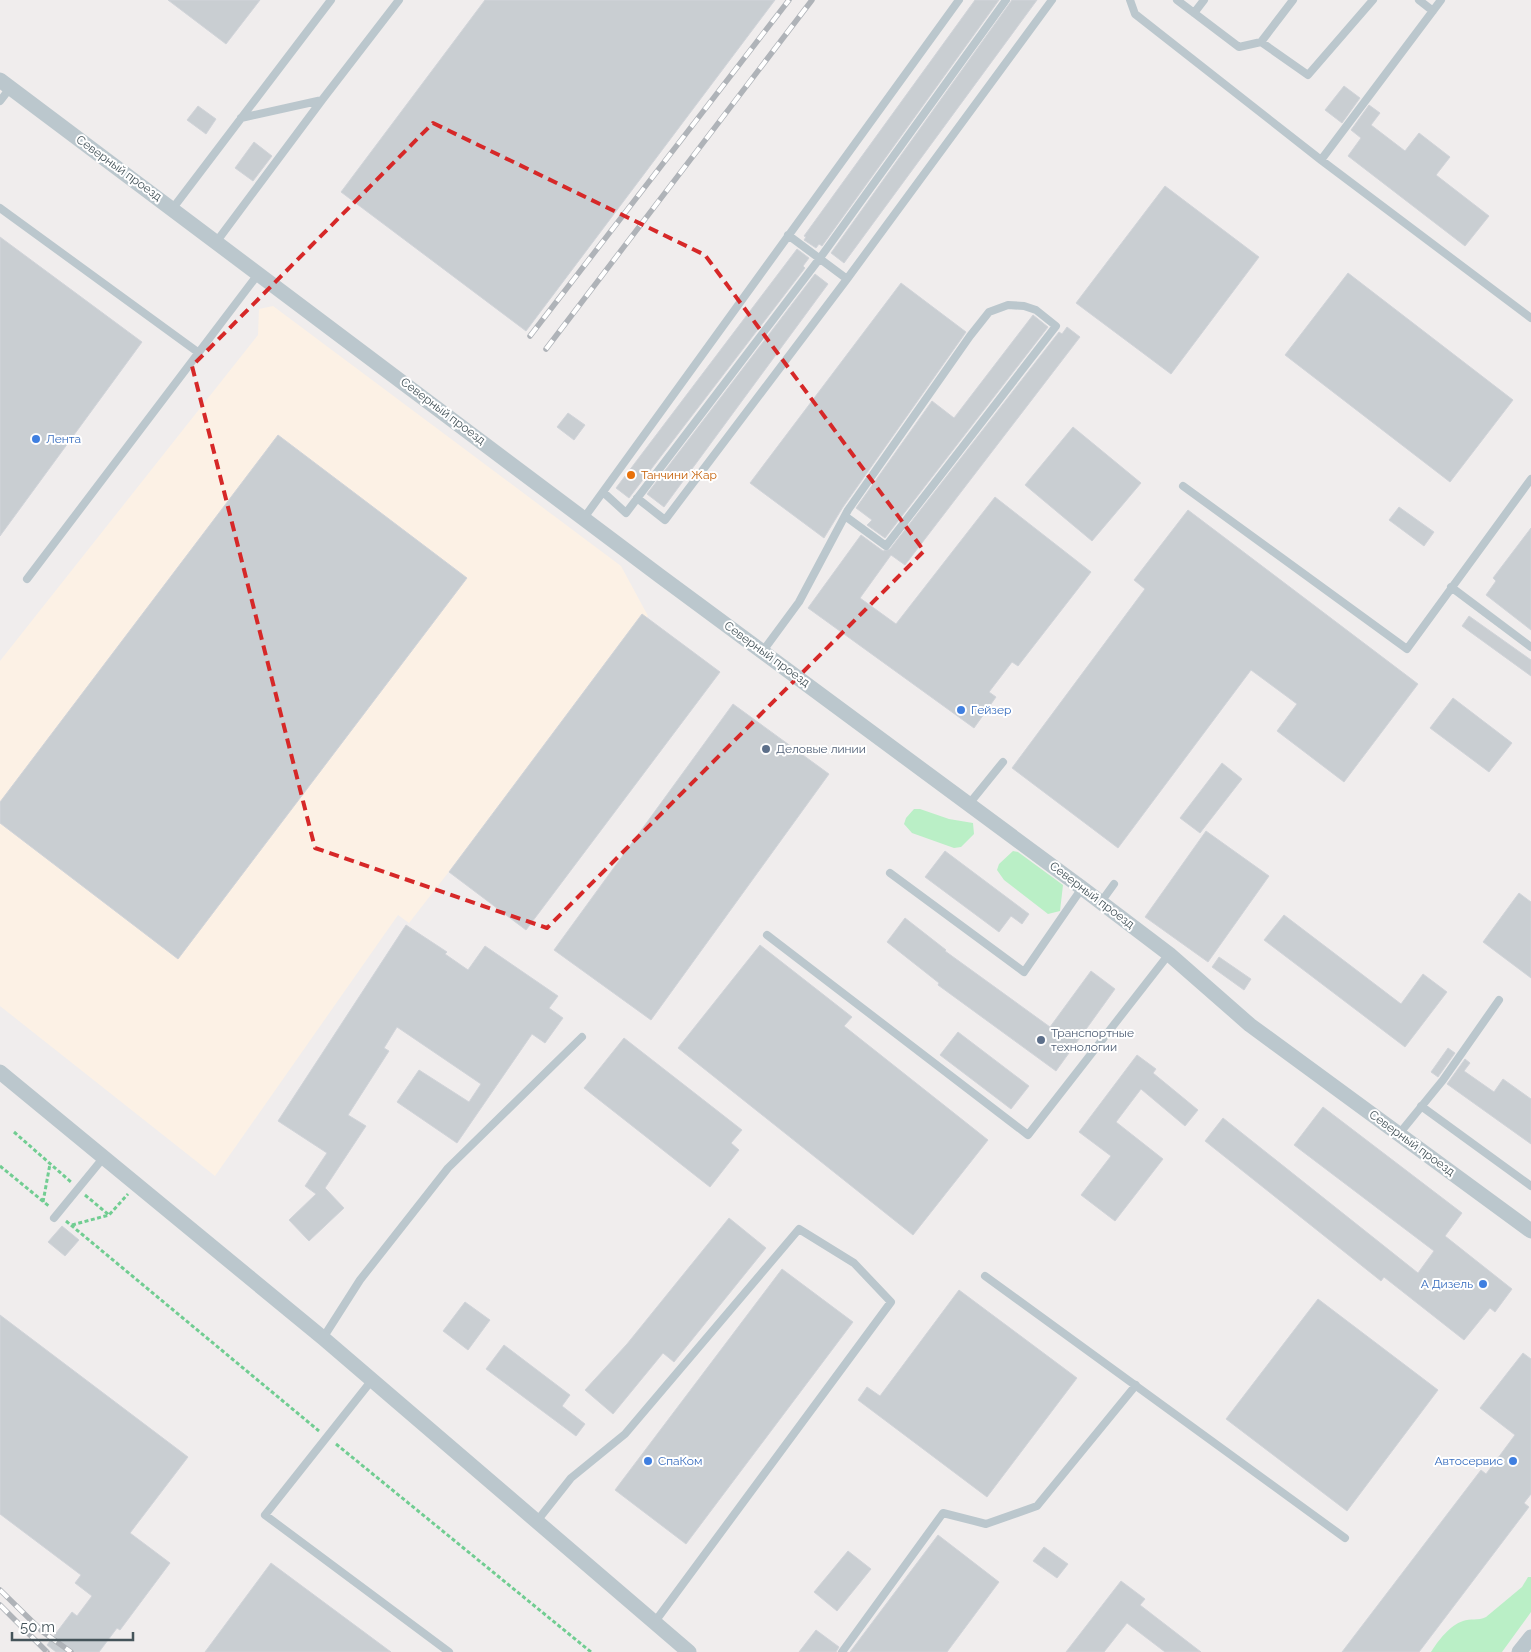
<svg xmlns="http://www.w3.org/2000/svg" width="1531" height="1652" font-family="Raleway,sans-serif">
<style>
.commercial{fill:#fcf1e5}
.green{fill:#baefc6}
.building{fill:#c9ced2;stroke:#d1d4d9}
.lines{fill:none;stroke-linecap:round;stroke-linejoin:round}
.path{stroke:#71cd92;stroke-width:3;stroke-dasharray:4 2.5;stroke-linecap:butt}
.service{stroke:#bbc7cd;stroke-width:8}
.minor{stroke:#bbc7cd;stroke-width:15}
.rail-casing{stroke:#afb3b8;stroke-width:5.5}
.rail{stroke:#fff;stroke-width:4;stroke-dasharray:11;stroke-linecap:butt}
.marked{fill:none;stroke:#d62828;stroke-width:4;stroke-dasharray:10 6;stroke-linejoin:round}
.shop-dot{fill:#3f7fe0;stroke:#fff;stroke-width:2}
.food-dot{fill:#e8710a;stroke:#fff;stroke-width:2}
.service-dot{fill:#5c6f8a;stroke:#fff;stroke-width:2}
.labels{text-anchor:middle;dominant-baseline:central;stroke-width:4;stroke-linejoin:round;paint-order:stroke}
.street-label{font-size:12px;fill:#45545a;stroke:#fff}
.shop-label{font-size:12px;fill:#366cbe;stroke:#fff;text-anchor:start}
.food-label{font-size:12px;fill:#c56008;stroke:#fff;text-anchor:start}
.service-label{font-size:12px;fill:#4e5e75;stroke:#fff;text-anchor:start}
</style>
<rect width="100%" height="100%" fill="#f0eded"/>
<path class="commercial" d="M273 306 621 566 648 616 409 923 398 915 215 1176 0 1006V661L258 335 259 309Z"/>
<path class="green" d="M914 809H920L949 819 973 823 974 834 961 847 954 848 912 833 904 824 906 818Z
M1013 851 1018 852 1063 885 1060 911 1048 914 1004 880 997 870 999 864Z
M1528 1577H1531V1612L1502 1652H1431C1438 1641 1450 1625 1463 1621 1470 1618 1478 1621 1486 1617L1522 1587Z"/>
<path class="building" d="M168 0H260L226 44Z
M485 0H775L526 331 341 192Z
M975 0H999L822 246 819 244 816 248 804 240 806 237 804 236Z
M1012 0H1037L844 263 831 253Z
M1344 86 1360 98 1342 123 1325 110Z
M1369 105 1380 113 1371 125 1405 151 1419 133 1450 157 1436 175 1489 216 1465 246 1348 156 1361 138 1351 130Z
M198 106 216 119 206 134 187 120Z
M254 142 272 156 253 181 235 168Z
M1165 186 1259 257 1171 374 1076 303Z
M0 237 142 342 0 536Z
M797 249 809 258 803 266 805 268 629 498 616 488Z
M1348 273 1513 400 1450 482 1285 355Z
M815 274 828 284 664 507 647 494Z
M901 283 966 332 843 507 824 538 750 483Z
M1033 315 1048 327 885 538 867 525 872 520 856 508 932 401 954 418Z
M1067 327 1080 337 905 565 891 555 860 598 896 624 995 497 1091 572 1018 666 1012 662 989 692 996 697 974 728 808 608 861 535 883 551 890 549 1059 332 1062 334Z
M568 413 585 425 574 440 557 427Z
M1073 427 1141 483 1092 541 1025 485Z
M278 435 467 578 178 959 0 823V802Z
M1399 507 1434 532 1424 546 1389 520Z
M1188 510 1418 684 1344 782 1277 731 1297 704 1251 670 1118 848 1012 768 1145 589 1134 580Z
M1531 528V630L1486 595 1496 581 1493 578Z
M642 614 720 672 526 930 449 872Z
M1469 616 1531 660V676L1462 626Z
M1453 698 1512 743 1489 772 1430 728Z
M733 704 829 774 651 1020 554 950Z
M1222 763 1242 779 1200 833 1180 818Z
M1206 831 1269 876 1208 962 1145 917Z
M945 851 1029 914 1022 924 1011 916 999 932 925 877Z
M1519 893 1531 902V978L1483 942Z
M1284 915 1401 1004 1423 974 1447 992 1405 1047 1264 940Z
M905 918 946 950 945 951 1050 1027 1091 971 1115 989 1056 1071 938 985 939 983 887 942Z
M406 925 447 952 445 954 468 970 485 946 558 996 549 1008 563 1018 545 1043 532 1034 457 1143 397 1102 419 1070 469 1102 481 1084 397 1027 384 1048 389 1051 348 1115 366 1126 325 1188 344 1208 309 1241 289 1220 316 1194 305 1186 327 1153 278 1121Z
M760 945 852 1017 844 1026 988 1140 913 1235 678 1048Z
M1219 957 1251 979 1244 990 1212 967Z
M958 1032 1029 1086 1011 1109 940 1055Z
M624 1038 742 1130 731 1143 739 1150 710 1187 584 1088Z
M1448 1048 1455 1053 1438 1077 1431 1072Z
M1137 1055 1156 1069 1153 1073 1198 1110 1185 1126 1141 1089 1116 1122 1163 1159 1115 1221 1081 1195 1111 1156 1079 1132Z
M1465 1059 1470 1063 1464 1071 1494 1092 1503 1079 1531 1099V1144L1447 1084Z
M1323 1107 1462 1213 1445 1236 1512 1289 1495 1312 1490 1308 1464 1340 1384 1277 1381 1281 1205 1141 1223 1118 1418 1273 1434 1251 1294 1145Z
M729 1218 766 1248 674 1362 663 1353 613 1414 585 1390 627 1344Z
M62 1226 79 1240 65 1256 48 1242Z
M782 1269 853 1322 686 1544 615 1490Z
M959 1290 1077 1378 987 1497 858 1400 867 1387 880 1396Z
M1318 1299 1438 1390 1347 1511 1226 1419Z
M465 1302 490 1320 468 1350 443 1331Z
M0 1315 188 1457 130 1533 170 1563 120 1630 117 1628 99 1652H56L47 1645 72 1612 77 1616 92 1596 75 1583 81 1575 0 1514Z
M504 1345 570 1395 562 1406 585 1424 576 1436 486 1369Z
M1523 1353 1531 1359V1494L1524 1503 1529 1507 1419 1652H1342L1481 1470 1486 1474 1515 1435 1480 1408Z
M938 1535 999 1582 947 1652H850Z
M1044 1547 1068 1564 1057 1578 1033 1561Z
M848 1551 871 1569 837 1611 814 1592Z
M271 1563 391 1652H205Z
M1121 1581 1145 1599 1140 1605 1201 1652H1165L1127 1623 1104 1652H1066Z
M816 1630 839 1647 836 1652H799Z"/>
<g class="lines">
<path class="path" d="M14 1132 71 1182
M0 1166 50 1207
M85 1195 109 1215
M43 1202 50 1164
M66 1221 319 1431
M72 1225 109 1215 128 1194
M336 1444 591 1652"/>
<path class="service" d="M1130 0 1135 14 1321 160 1531 318
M1177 0 1239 47 1261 42 1308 75 1373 0
M1419 0 1433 11
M1194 13 1204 0
M1261 42 1293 0
M0 101 10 88
M241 118 322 100 399 0
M1321 160 1441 0
M0 208 199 353
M173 208 331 0
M788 235 847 279
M217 241 322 100
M1183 486 1407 649 1531 479
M603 492 626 513 820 258 1006 0
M637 498 665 520 847 279 1052 0
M584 518 959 0
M27 579 259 273
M1451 587 1531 647
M763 651 799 602 848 510 970 336 989 312 1008 305 1024 306 1036 310 1056 326 886 546 845 516
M969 804 1003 762
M890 873 1024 972 1082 888
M1101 902 1114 884
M767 935 1028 1135 1169 954
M1421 1106 1531 1186
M1399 1134 1443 1080 1499 1000
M54 1218 104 1157
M985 1276 1345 1538
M323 1338 360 1280 448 1168 582 1037
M372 1380 265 1515 449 1652
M537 1521 571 1478 625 1434 799 1229 854 1263 891 1302 654 1623
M842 1652 943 1513 986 1524 1037 1506 1136 1385"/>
<path class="minor" d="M0 80 660 576 1082 888 1169 954 1250 1025 1531 1231
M0 1072 323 1338 689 1652
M1519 1652 1531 1637"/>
<defs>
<path id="rail" d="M530 336 789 0
M546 349 812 0
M0 1590 43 1632 71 1652
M0 1605 47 1652"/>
</defs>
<use href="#rail" class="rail-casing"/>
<use href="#rail" class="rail"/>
</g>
<path class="marked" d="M433 123 705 255 924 551 547 928 315 848 192 366Z"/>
<g class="shop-dot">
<circle cx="36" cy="439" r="5"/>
<circle cx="961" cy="710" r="5"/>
<circle cx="1483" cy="1284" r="5"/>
<circle cx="648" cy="1461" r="5"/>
<circle cx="1513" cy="1461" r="5"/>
</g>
<circle class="food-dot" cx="631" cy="475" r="5"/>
<g class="service-dot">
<circle cx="766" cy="749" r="5"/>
<circle cx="1041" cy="1040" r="5"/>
</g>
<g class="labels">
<g class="street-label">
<text transform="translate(119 168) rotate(36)">Северный проезд</text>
<text transform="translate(443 411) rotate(37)">Северный проезд</text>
<text transform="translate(767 654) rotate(36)">Северный проезд</text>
<text transform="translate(1092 895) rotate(37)">Северный проезд</text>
<text transform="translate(1412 1143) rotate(36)">Северный проезд</text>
</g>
<g class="shop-label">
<text x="46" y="439">Лента</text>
<text x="971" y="710">Гейзер</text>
<text x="1473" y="1284" text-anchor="end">А Дизель</text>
<text x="658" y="1461">СпаКом</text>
<text x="1503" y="1461" text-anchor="end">Автосервис</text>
</g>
<g class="food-label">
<text x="641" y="475">Танчини Жар</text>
</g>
<g class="service-label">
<text x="776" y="749">Деловые линии</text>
<text x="1051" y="1033">Транспортные<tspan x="1051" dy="14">технологии</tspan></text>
</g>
</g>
<path d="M12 1632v8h121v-8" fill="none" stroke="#45545a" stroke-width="2.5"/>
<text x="20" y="1632" font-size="15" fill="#45545a" stroke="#ffffff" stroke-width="4" paint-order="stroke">50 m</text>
</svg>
